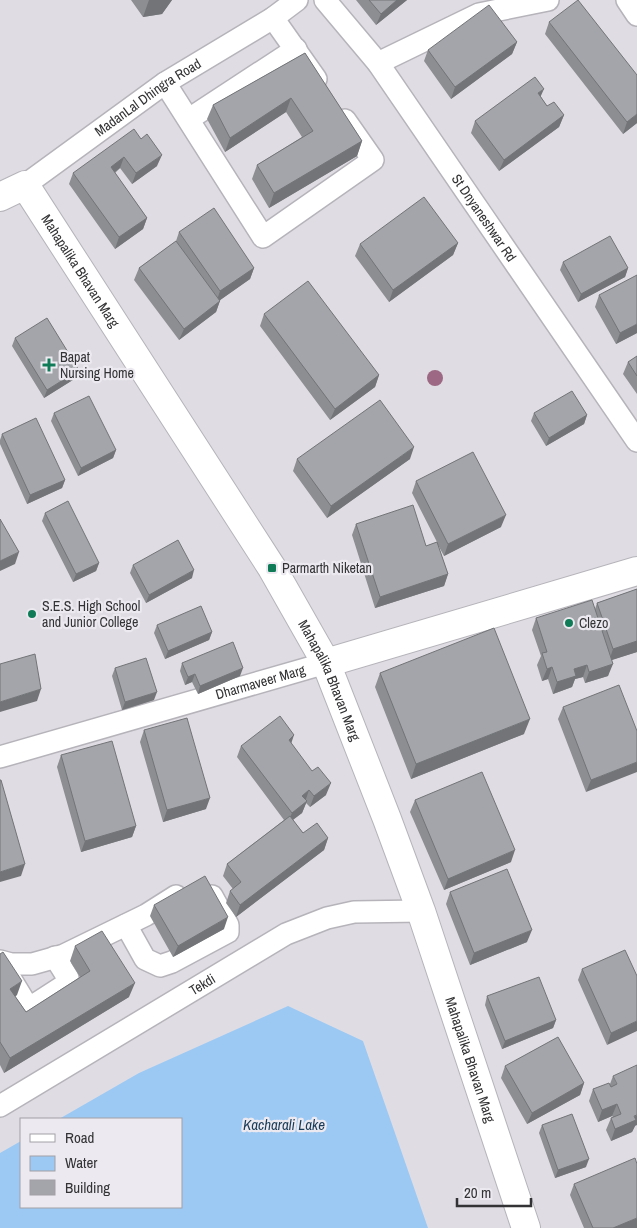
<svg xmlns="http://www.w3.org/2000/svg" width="637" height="1228" font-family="'Archivo Narrow',sans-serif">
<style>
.water{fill:#9cc9f4}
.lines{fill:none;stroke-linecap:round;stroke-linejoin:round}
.street-casing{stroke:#b6b4ba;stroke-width:24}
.secondary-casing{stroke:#b6b4ba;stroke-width:30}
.street{stroke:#fff;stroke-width:21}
.secondary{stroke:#fff;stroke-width:28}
.tree{fill:#9c6883}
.wall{fill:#8c8e92}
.shaded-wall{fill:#727477}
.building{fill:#a3a5aa;stroke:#727477}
.poi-dot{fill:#107c57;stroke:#eceaf0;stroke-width:2}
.labels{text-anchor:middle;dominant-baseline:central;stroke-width:4.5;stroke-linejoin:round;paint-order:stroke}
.street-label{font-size:14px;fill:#333234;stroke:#eceaf0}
.poi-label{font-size:14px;fill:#333234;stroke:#eceaf0;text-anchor:start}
.water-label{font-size:15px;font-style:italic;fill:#1a3b58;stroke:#eceaf0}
</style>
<rect width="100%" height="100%" fill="#dfdde3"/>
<path class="water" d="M288 1006 363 1041 428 1228H0V1153L21 1141V1207H181V1119H59L139 1073Z"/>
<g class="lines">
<defs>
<g id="street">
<path id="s1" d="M325 0 378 63 637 441"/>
<path d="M627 0 637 15"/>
<path d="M273 18 316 79"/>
<path d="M378 63 479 14 548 0"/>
<path d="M165 83 263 237 373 160 345 120"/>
<path d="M189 119 296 49"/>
<path id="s2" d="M25 185 165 83 273 18 297 0"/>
<path id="s3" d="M0 757 326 663"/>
<path d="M126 925 145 959 160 966 172 962 228 932V925L212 896"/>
<path d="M0 961 11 964H32L64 955 146 915 176 896"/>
<path d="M4 968 26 1004 34 1005 68 983V978L55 957"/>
<path id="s4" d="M0 1106 286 934 327 918 354 912 421 911"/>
</g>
<g id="secondary">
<path id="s5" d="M0 197 25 185 272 568 326 663 387 819 421 911 526 1228"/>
<path d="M326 663 637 571"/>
</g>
</defs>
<use href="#street" class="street-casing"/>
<use href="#secondary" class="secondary-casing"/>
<use href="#street" class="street"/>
<use href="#secondary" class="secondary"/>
</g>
<circle class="tree" cx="435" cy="378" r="8"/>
<path class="wall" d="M131 0H172L162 14 143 17Z
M356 0H407L376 25Z
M549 22 637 123 623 134 545 34Z
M517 42 512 54 451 99 424 61 428 50Z
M305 53 362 141 357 156 269 208 252 179 257 165 302 137 286 112 225 152 207 119 213 105Z
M541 97 547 106 564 115 559 127 499 171 471 133 475 121Z
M141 139 157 166 132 184 120 168 115 173 147 218 143 229 115 249 69 184 73 173Z
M179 232 254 268 250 279 220 300 216 312 179 340 134 280 139 268 176 241Z
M458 243 453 255 389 302 355 256 360 244Z
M563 262 628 268 625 277 578 302 560 270Z
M599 295 637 333 616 344 595 307Z
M264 314 379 375 375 387 330 420 260 326Z
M15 338 79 370 76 378 44 398 12 346Z
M637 356V394L623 374 628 362Z
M54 413 116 450 113 458 78 476 51 421Z
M534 413 587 415 584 424 546 446 531 421Z
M2 434 65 480 62 488 27 504 0 444V440Z
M297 459H410L327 518 293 471Z
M416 481 501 527 444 556 438 545 448 574 444 586 375 608 352 535 356 524 426 546 437 542 412 493Z
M45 513 99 563 96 571 73 582 42 521Z
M133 565 192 578 146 603 130 573Z
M637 589V652L611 660 608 676 585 683 583 677 575 679 572 687 553 694 548 679 542 681 537 665 541 656 532 630 536 618 595 609 597 603Z
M157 625 212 632 209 640 165 659 154 633Z
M182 663 240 676 198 694 192 682 185 685 180 671Z
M115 668 154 700 122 710 112 676Z
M380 673 524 734 411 779 375 687Z
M563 707 637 731 586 792 558 719Z
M144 730 206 809 163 822 140 742Z
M291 744 326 795 310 807 306 803 302 813 293 820 303 833 328 838 324 850 236 917 226 903 230 891 233 889 223 876 227 864 284 820 237 757 241 746Z
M61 755 136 826 132 837 81 852 57 767Z
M415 800 511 862 444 890 410 812Z
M450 892 527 942 470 965 446 904Z
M154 905 224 929 173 957 150 916Z
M75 946 129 997 4 1073 0 1065V954L17 995 15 996 26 1012 80 977 70 961Z
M582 969 637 976 607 1045 578 980Z
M487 996 556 1020 553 1028 502 1049 485 1005Z
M505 1066 584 1083 580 1095 527 1124 501 1078Z
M613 1076 635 1126 632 1132 611 1141 606 1130 611 1118 613 1117 612 1116 598 1122 589 1101 593 1089 610 1084Z
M542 1125 586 1167 555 1178 539 1133Z
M574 1184 637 1228H584L570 1195Z"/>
<path class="shaded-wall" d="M149 0H172L162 14 143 17Z
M397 0H407L376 25 381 14Z
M517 42 512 54 451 99 455 87Z
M544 89 539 100 538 93Z
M291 98 286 112 225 152 230 138Z
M637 114V123L623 134 627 122Z
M564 115 559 127 499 171 504 160Z
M362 141 357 156 269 208 274 193Z
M162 155 157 166 132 184 136 173Z
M124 157 120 168 106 179 111 167Z
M147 218 143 229 115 249 119 237Z
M458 243 453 255 389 302 393 290Z
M254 268 250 279 216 303 220 291Z
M628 268 625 277 578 302 581 294Z
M220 301 216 312 179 340 184 329Z
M637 324V333L616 344 620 333Z
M79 370 76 378 44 398 47 390Z
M379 375 375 387 330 420 335 409Z
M587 415 584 424 546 446 549 438Z
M414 447 410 459 327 518 331 506Z
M116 450 113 458 78 476 81 468Z
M65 480 62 488 27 504 30 495Z
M506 515 501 527 444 556 448 544Z
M19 552 15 564 0 571V561Z
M99 563 96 571 73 582 76 574Z
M194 570 192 578 146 603 149 595Z
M448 574 444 586 375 608 380 597Z
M212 632 209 640 165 659 168 651Z
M637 641V652L609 661 613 649Z
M613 664 608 676 585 683 589 672Z
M587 665 583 677 575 679 572 687 553 694 557 682 574 669Z
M552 667 548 679 542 681 547 669Z
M243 668 240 676 198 694 200 686Z
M195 674 192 682 185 685 188 677Z
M41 689 37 701 0 712V702Z
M157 692 154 700 122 710 125 702Z
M530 719 524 734 411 779 416 764Z
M294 735 290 747 289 740Z
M637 762V772L586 792 591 780Z
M331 783 326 795 310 807 314 796Z
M309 790 305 802 302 796Z
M210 798 206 809 163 822 167 810Z
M307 801 302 813 287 824 292 813Z
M136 826 132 837 81 852 85 841Z
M328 838 324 850 236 917 240 905Z
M515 850 511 862 444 890 448 879Z
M25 864 21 876 0 882V872Z
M228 917 224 929 173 957 178 946Z
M532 930 527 942 470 965 474 953Z
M22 981 17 995 5 1004 10 989Z
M135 983 129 997 4 1073 10 1058Z
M556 1020 553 1028 502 1049 505 1041Z
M637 1021V1031L607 1045 611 1033Z
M584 1083 580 1095 527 1124 532 1113Z
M617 1104 612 1116 598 1122 602 1110Z
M637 1115V1125L635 1126 632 1132 611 1141 615 1129Z
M589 1159 586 1167 555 1178 558 1170Z
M637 1218V1228H613Z"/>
<path class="building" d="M369 0H397L381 14Z
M578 0 637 75V114L627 122 549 22Z
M489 5 517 42 455 87 428 50Z
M305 53 362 141 274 193 257 165 313 131 291 98 230 138 213 105Z
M535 77 544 89 538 93 547 106 554 102 564 115 504 160 475 121Z
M134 129 141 139 147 134 162 155 136 173 124 157 111 167 147 218 119 237 73 173Z
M424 197 458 243 393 290 360 244Z
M214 208 254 268 220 291 179 232Z
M610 236 628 268 581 294 563 262Z
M176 241 220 301 184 329 139 268Z
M637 275V324L620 333 599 295Z
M308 281 379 375 335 409 264 314Z
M47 318 79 370 47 390 15 338Z
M637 356V376L628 362Z
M572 391 587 415 549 438 534 413Z
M89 396 116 450 81 468 54 413Z
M380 400 414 447 331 506 297 459Z
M36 418 65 480 30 495 2 434Z
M473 452 506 515 448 544 416 481Z
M68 501 99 563 76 574 45 513Z
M413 505 426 546 437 542 448 574 380 597 356 524Z
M0 519 19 552 0 561Z
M178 540 194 570 149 595 133 565Z
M637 589V641L613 649 597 603Z
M592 600 613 664 589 672 587 665 574 669 576 676 557 682 552 667 547 669 542 653 547 652 536 618Z
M201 606 212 632 168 651 157 625Z
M494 628 530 719 416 764 380 673Z
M233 642 243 668 200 686 195 674 188 677 182 663Z
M35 654 41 689 0 702V664Z
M146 658 157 692 125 702 115 668Z
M619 685 637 731V762L591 780 563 707Z
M280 716 294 735 289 740 312 771 318 767 331 783 314 796 309 790 302 796 307 801 292 813 241 746Z
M187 718 210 798 167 810 144 730Z
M112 741 136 826 85 841 61 755Z
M482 772 515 850 448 879 415 800Z
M0 780H1L25 864 0 872Z
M290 816 303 833 317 823 328 838 240 905 230 891 241 882 227 864Z
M507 869 532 930 474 953 450 892Z
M205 876 228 917 178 946 154 905Z
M102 931 135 983 10 1058 0 1042V954L3 952 22 981 10 989 26 1012 90 971 75 946Z
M625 950 637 976V1021L611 1033 582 969Z
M539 977 556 1020 505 1041 487 996Z
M558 1037 584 1083 532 1113 505 1066Z
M637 1065V1115L634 1116 636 1120 615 1129 611 1118 621 1114 617 1104 602 1110 593 1089 609 1083 611 1087 617 1084 613 1076Z
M572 1114 589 1159 558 1170 542 1125Z
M635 1158 637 1164V1218L613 1228H593L574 1184Z"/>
<g class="poi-dot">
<path d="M46.5 357.5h5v5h5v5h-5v5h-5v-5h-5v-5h5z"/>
<rect x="267" y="563" width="10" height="10" rx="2.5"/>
<circle cx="32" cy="614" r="5"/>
<circle cx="569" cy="623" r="5"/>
</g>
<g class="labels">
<g class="street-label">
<text stroke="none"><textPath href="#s2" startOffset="151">MadanLal Dhingra Road</textPath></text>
<text stroke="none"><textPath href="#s1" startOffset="270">St Dnyaneshwar Rd</textPath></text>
<text stroke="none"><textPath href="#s5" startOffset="130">Mahapalika Bhavan Marg</textPath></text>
<text stroke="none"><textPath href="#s5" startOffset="610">Mahapalika Bhavan Marg</textPath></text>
<text stroke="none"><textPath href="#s3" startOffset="271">Dharmaveer Marg</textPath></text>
<text stroke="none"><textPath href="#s4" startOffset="236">Tekdi</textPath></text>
<text stroke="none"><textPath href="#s5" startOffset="1015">Mahapalika Bhavan Marg</textPath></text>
</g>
<g class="poi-label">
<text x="60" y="357">Bapat<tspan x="60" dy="16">Nursing Home</tspan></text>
<text x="282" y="568">Parmarth Niketan</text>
<text x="42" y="606">S.E.S. High School<tspan x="42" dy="16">and Junior College</tspan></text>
<text x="579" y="623">Clezo</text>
</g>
<g class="water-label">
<text x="284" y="1124">Kacharali Lake</text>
</g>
</g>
<rect x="20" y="1118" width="162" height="90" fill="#eceaf0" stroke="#a2a0a5"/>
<rect x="30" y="1134" width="25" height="8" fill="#ffffff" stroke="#a2a0a5"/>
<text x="65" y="1143" font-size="15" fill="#333234">Road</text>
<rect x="30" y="1156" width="25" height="15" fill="#9cc9f4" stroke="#a2a0a5"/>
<text x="65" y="1168" font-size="15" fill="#333234">Water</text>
<rect x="30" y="1180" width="25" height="15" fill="#a3a5aa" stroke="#a2a0a5"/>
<text x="65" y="1193" font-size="15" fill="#333234">Building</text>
<path d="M457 1198v8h74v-8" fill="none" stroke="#333234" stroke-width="2.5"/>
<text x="464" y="1198" font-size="15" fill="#333234" stroke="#eceaf0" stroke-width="4" paint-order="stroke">20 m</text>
</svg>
